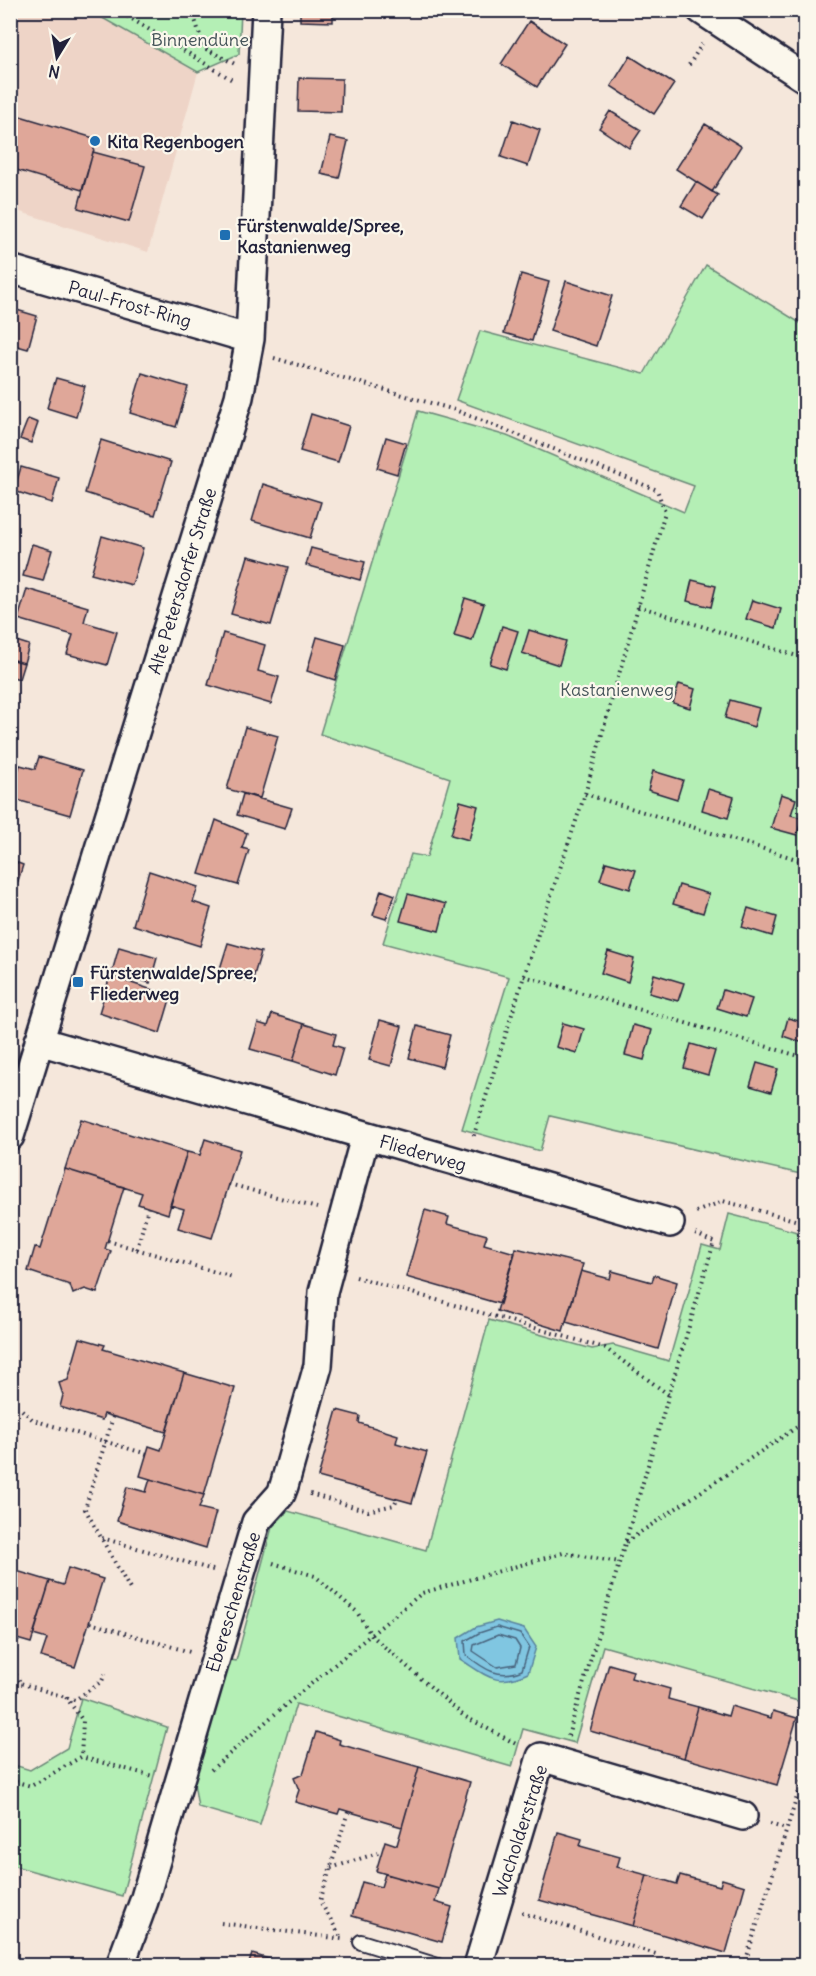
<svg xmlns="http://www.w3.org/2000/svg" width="816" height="1976" font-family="Delius,sans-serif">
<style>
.built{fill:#eed4c7}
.green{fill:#b4efb5;stroke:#6b8878;stroke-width:1.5}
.water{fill:#80c6e1;stroke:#5a849f;stroke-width:1.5}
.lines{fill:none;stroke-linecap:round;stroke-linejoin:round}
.shore{stroke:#48647d;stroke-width:1.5}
.building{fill:#dfa799;stroke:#22223b;stroke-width:1.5}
.lane-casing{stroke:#22223b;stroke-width:18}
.street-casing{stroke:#22223b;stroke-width:32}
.path{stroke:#22223b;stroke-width:4;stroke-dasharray:1.5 4.5;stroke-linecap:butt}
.lane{stroke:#fbf7ec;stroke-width:14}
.street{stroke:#fbf7ec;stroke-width:27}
.poi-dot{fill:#1f6fb2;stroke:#fbf7ec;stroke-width:2}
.labels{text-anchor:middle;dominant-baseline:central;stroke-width:4.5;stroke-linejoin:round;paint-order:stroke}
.park-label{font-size:18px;fill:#46555a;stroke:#fbf7ec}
.poi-label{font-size:18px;font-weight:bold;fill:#22223b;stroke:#fbf7ec;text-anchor:start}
.street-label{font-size:18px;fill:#22223b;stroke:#fbf7ec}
</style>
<rect width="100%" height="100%" fill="#f5e7db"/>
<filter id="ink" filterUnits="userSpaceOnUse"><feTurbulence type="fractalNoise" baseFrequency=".0167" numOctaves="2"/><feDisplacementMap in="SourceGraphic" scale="12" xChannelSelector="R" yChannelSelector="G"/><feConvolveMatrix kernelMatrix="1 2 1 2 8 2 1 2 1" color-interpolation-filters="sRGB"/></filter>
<g filter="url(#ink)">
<path class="built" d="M10 11H90L198 72 148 252 11 209Z"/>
<path class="green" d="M90 11H241L239 54 198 72Z
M706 265 805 326V1175L550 1116 540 1151 462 1129 509 977 383 943 411 854 427 857 450 778 320 734 418 411 507 436 684 512 694 486 456 400 480 331 644 374Z
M729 1214 805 1234V1703L603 1646 575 1743 523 1729 512 1767 296 1704 260 1825 198 1807 192 1771 224 1659 236 1661 272 1527 288 1511 426 1550 489 1320 592 1349 613 1345 669 1361 702 1245 720 1250Z
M81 1698 167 1727 122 1896 11 1865V1764L30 1770 67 1748Z"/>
<path class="water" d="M497 1621 524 1629 536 1647 528 1673C496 1688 487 1676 460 1659L458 1638 476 1627Z"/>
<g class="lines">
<path class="shore" d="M497 1627 520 1634 529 1647 522 1670C499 1680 484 1669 466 1655L465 1641 479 1633Z
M498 1635 515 1640 520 1648 516 1664 497 1667 473 1651 474 1645Z"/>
</g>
<path class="building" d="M300 10H333V22L300 21Z
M529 21 565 44 537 87 501 64Z
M630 56 674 84 654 114 611 86Z
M299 78 342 79 341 112 298 111Z
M610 111 641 130 629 148 599 128Z
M10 113 97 139 82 190 10 168Z
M513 120 540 130 528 166 501 157Z
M705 124 741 146 712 192 676 169Z
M330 137 348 141 339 178 321 174Z
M93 152 145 166 129 222 78 208Z
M696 182 718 195 703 219 681 206Z
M521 274 549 282 532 341 504 333Z
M566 281 612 296 596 346 550 331Z
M10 308 37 316 28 349 10 344Z
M142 373 188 387 176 427 130 413Z
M56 378 85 386 76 417 47 408Z
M311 414 349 426 338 462 300 451Z
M28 419 38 423 31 443 20 439Z
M386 437 406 443 397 474 377 468Z
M101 440 171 462 155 515 85 493Z
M21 467 59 478 52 503 14 491Z
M263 484 321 502 310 538 252 521Z
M102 536 143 548 132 585 91 574Z
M32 544 52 550 43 581 23 576Z
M311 548 365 562 360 580 306 565Z
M248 556 288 567 271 625 231 614Z
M692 580 716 586 711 607 687 601Z
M27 589 88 607 84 622 117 632 107 665 67 654 73 635 18 619Z
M465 598 484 604 472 641 454 636Z
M752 600 781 609 776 628 746 619Z
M502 626 518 631 506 669 490 664Z
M529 630 566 641 559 665 522 653Z
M223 633 265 645 258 671 279 677 271 704 208 685Z
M317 637 345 645 335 680 307 671Z
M10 639 29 645 24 663 10 659Z
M10 659 24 663 19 679 10 676Z
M679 684 695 689 690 708 673 703Z
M730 700 759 708 754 727 725 718Z
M245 727 278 736 260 798 227 789Z
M39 757 83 770 70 815 10 798 20 765 35 769Z
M653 771 683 780 677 799 648 790Z
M708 789 734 797 728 818 702 810Z
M243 794 292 808 285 829 237 815Z
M781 794 796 799 791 815 802 818 797 835 771 828Z
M460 801 478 806 469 840 451 835Z
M216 820 247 833 242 848 249 850 238 885 199 874Z
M10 860 23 865 17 884 10 882Z
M606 862 636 870 630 889 600 880Z
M149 871 198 887 193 902 211 908 200 946 133 925Z
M679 885 709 894 703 913 673 904Z
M381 890 395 895 386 919 373 915Z
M408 894 446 904 439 931 400 921Z
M748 908 777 917 772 936 742 927Z
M228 943 261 952 252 982 219 972Z
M119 947 157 958 150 983 112 972Z
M608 951 634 959 628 982 601 973Z
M654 974 684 983 678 1001 649 993Z
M110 976 171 996 160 1033 99 1013Z
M723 990 752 999 746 1017 717 1008Z
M272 1014 304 1024 293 1061 250 1049 258 1023 268 1026Z
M788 1018 806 1023V1044L783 1036Z
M380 1020 402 1026 391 1066 369 1060Z
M563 1023 584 1029 577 1053 556 1047Z
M304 1024 336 1034 333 1045 343 1048 335 1075 293 1061Z
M633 1025 652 1030 644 1060 625 1055Z
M417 1026 450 1035 442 1067 409 1058Z
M691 1044 715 1051 708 1075 684 1068Z
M757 1063 778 1069 771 1092 750 1086Z
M81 1119 187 1152 168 1214 138 1204 142 1193 65 1169Z
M205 1139 240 1150 212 1238 178 1228 184 1209 170 1205 187 1152 200 1155Z
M65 1169 124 1187 105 1249 111 1251 97 1293 85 1289 73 1294 70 1285 28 1271 35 1247 40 1249Z
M425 1210 449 1217 447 1224 487 1235 484 1244 515 1253 500 1304 406 1277Z
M516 1248 583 1264 563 1331 497 1311Z
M581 1271 610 1279 612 1271 652 1282 654 1275 677 1282 658 1349 566 1322Z
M80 1338 105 1345 103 1349 184 1373 166 1432 104 1414 102 1420 60 1407 63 1395 59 1383 68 1380Z
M184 1373 235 1388 204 1495 140 1476 149 1446 161 1450Z
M337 1410 360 1416 359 1423 398 1435 396 1443 427 1452 412 1503 318 1477Z
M150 1479 204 1495 199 1508 216 1512 206 1548 117 1521 127 1487 146 1492Z
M68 1568 103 1579 75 1667 41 1657 47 1639 33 1635 50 1581 63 1585Z
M10 1569 50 1581 31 1643 10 1637Z
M609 1664 633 1671 631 1678 670 1689 668 1699 698 1707 684 1758 590 1731Z
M731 1706 771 1718 773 1711 797 1718 777 1785 684 1758 698 1707 728 1716Z
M316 1732 340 1740 339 1744 419 1767 402 1827 340 1809 338 1814 295 1802 299 1790 294 1778 303 1774Z
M419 1767 470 1782 439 1889 376 1871 385 1841 397 1845Z
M558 1832 582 1839 580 1846 620 1857 617 1867 647 1875 633 1926 539 1900Z
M385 1874 439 1889 435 1902 452 1907 442 1942 352 1916 362 1882 381 1887Z
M647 1875 677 1884 680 1875 720 1886 722 1879 745 1886 726 1953 633 1926Z
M252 1954 276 1961 275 1966H248Z"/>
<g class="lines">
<defs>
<path id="lane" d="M361 1942 438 1966"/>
<path id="street" d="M701 10 806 79
M10 269 250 339
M39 1041 670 1223
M10 1136 239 397 250 339 266 10
M120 1966 144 1901 256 1522 281 1494 284 1486 318 1366 323 1292 365 1137
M478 1966 541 1757 743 1816"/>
</defs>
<use href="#lane" class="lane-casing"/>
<use href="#street" class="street-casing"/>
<path class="path" d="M117 10 234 81
M192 10 204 48 235 64
M689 65 702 44
M274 358 455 410 657 490 665 512 585 794 524 976 473 1138
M638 606 806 659
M585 794 806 862
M524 976 806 1058
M229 1184 317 1208
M696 1212 723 1201 806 1223
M108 1241 233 1277
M137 1249 148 1208
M356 1277 605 1348 669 1395
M22 1410 33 1420 147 1454
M113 1417 85 1509 131 1591
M310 1494 368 1511 394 1505 397 1499
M102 1538 213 1570
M626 1542 806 1421
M273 1563 315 1576 357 1612 371 1635 464 1716 518 1745
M90 1623 190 1652
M10 1638 11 1637
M10 1664 20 1682
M10 1680 75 1700 102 1681 105 1674
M66 1697 83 1721 81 1757
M568 1736 714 1242 695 1234
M211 1770 284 1706 422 1593 563 1553 620 1562
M10 1780 31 1786 81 1757 153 1776
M770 1824 786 1829
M331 1868 381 1852
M522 1913 656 1954
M221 1923 342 1939
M340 1936 320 1901 348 1812
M10 1958 13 1962 27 1966
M709 1966H727
M744 1966 806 1768"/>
<use href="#lane" class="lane"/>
<use href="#street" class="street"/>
</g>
</g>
<g class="poi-dot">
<circle cx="95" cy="141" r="6"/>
<rect x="219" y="229" width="12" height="12" rx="3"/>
<rect x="72" y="976" width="12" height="12" rx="3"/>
</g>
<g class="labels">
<g class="park-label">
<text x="200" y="39">Binnendüne</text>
<text x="617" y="689">Kastanienweg</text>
</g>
<g class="poi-label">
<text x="107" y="141">Kita Regenbogen</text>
<text x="237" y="225">Fürstenwalde/Spree,<tspan x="237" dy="21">Kastanienweg</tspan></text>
<text x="90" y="972">Fürstenwalde/Spree,<tspan x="90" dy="21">Fliederweg</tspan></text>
</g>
<g class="street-label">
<text transform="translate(130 304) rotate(16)">Paul-Frost-Ring</text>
<text transform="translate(182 581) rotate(-73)">Alte Petersdorfer Straße</text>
<text transform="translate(423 1153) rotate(16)">Fliederweg</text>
<text transform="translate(233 1602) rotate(-73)">Ebereschenstraße</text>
<text transform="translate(520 1831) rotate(-72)">Wacholderstraße</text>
</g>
</g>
<rect width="816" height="1976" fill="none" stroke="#fbf7ec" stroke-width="36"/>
<rect x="18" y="18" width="780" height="1940" fill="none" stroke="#22223b" stroke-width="2" filter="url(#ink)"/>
<g transform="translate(57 57) rotate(191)" stroke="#fbf7ec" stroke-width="4.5" paint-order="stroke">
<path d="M0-4.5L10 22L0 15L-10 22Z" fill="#22223b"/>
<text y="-9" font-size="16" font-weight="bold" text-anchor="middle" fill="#22223b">N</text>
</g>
</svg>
